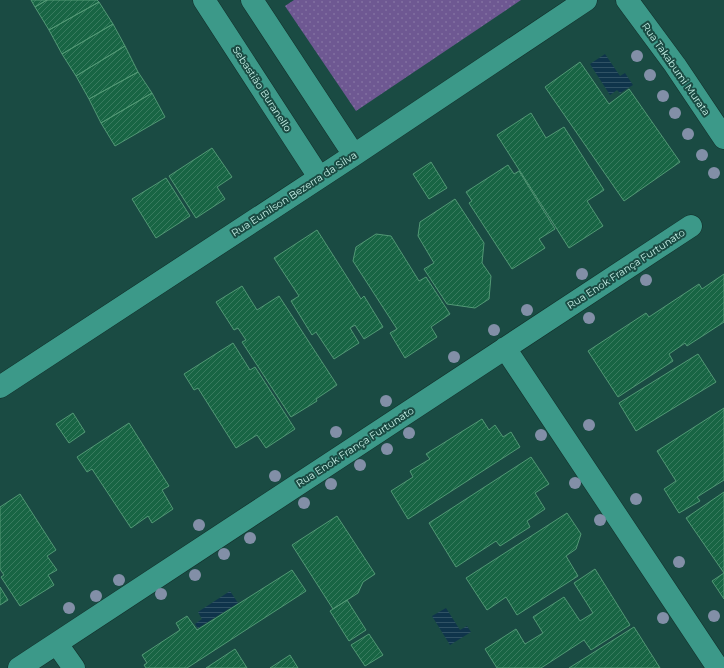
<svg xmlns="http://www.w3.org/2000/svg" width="724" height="668" font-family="Montserrat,sans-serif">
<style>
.park{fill:url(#park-dots)}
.water{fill:url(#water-rules)}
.building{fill:url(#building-hatch);stroke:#529975}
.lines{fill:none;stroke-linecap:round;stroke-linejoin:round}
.minor-casing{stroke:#112e29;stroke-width:23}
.minor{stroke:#3c9989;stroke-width:22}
.tree{fill:#828fa7}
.labels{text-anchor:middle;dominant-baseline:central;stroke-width:4;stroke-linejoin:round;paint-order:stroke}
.street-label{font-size:10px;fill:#c5efe6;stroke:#1a4b43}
</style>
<defs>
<pattern id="park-dots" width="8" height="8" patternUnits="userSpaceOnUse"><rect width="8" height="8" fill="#6e5892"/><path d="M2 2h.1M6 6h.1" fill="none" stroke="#8170a1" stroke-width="1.8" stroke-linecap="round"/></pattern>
<pattern id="water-rules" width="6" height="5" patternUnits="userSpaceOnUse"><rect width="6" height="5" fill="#0f344b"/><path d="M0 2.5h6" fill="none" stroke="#305265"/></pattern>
<pattern id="building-hatch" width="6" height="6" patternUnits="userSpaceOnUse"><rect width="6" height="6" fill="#186544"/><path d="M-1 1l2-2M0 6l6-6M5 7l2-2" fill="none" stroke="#387b5f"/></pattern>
</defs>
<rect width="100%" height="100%" fill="#1a4b43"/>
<path class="park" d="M294 0H521L356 111 285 6Z"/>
<path class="water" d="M605 54 620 76 625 73 633 85 620 93 617 90 610 95 590 64Z
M230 591 238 603 198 628 195 624 202 619 198 612Z
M446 608 460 630 467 626 471 632 450 645 432 616Z"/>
<path class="building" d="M31 0H47L35 7Z
M47 0H97L99 2 49 30 35 7Z
M99 2 113 24 62 54 49 30Z
M113 24 125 46 76 76 62 54Z
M125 46 138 72 89 99 76 76Z
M580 62 609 104 629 89 680 162 624 201 545 87Z
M138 72 152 93 101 123 89 99Z
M152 93 165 117 115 146 101 123Z
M531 113 546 138 564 127 604 190 587 201 603 226 569 248 497 135Z
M212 148 232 177 217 187 225 199 196 218 169 176Z
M431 162 447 188 429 199 413 174Z
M508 165 514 174 519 171 555 229 539 239 545 248 512 269 469 203 472 201 466 192Z
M166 178 190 216 156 238 132 199Z
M455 199 484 243 482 263 491 276 489 299 475 308 447 304 424 269 434 263 418 236 420 222Z
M317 230 361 299 364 296 383 327 364 339 355 325 350 328 359 343 334 359 316 332 312 335 291 301 299 296 274 258Z
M376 234 391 236 419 281 426 277 450 314 431 327 437 337 405 358 390 333 397 329 353 261 356 247Z
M724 274V322L687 346 685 343 669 354 673 361 618 397 588 351 646 313 649 317 699 284 702 289Z
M242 286 257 310 279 296 337 385 316 399 317 401 291 417 242 342 246 340 238 328 234 330 216 302Z
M233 343 250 370 255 367 295 429 266 448 257 435 236 448 198 388 194 390 184 374Z
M698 354 716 382 636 431 619 403Z
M724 408V480L697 497 700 501 679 513 664 489 676 481 657 451Z
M73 413 85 432 69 443 56 424Z
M482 419 489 430 495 425 503 437 511 432 520 447 408 519 391 491 413 477 410 471 430 459 426 454Z
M129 423 169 486 162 490 173 509 152 523 148 516 131 528 92 469 87 472 77 457Z
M531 457 549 484 535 493 545 509 527 521 530 527 500 546 496 541 456 567 429 523Z
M724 492V573L686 518Z
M20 494 56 550 47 556 57 570 48 575 54 585 20 606 1 577 4 575 0 569V507Z
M567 513 581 534 576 549 566 556 578 576 517 615 506 597 487 610 466 578Z
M337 516 375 574 363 582 358 593 333 609 292 545Z
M595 569 630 625 591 650 584 640 541 668H497L485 649 516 629 525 644 543 633 533 617 564 597 580 621 593 613 574 583Z
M292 570 306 591 187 668H146L144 665 147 663 142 655 180 630 176 623 187 616 197 630Z
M724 573V599L712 581Z
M0 587 8 600 0 605Z
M347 600 366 630 349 641 330 611Z
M634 627 660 668H569Z
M369 634 383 655 365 666 351 645Z
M235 649 247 668H206Z
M290 655 298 668H270Z"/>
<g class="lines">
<defs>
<path id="minor" d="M204 0 319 177
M252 0 354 155
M627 0 675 65 724 138
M505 348 718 668
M0 387 354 155 586 0
M57 644 74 668
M19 668 691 226"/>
</defs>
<use href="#minor" class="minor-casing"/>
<use href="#minor" class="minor"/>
</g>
<g class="tree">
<circle cx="637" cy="56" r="6"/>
<circle cx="650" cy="75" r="6"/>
<circle cx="663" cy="96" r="6"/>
<circle cx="675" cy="113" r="6"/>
<circle cx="688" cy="134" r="6"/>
<circle cx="702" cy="155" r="6"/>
<circle cx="714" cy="173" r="6"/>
<circle cx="582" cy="274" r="6"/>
<circle cx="646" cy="280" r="6"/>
<circle cx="527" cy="310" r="6"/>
<circle cx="589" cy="318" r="6"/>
<circle cx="494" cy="330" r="6"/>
<circle cx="454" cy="357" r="6"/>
<circle cx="386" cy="401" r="6"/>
<circle cx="589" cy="425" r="6"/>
<circle cx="336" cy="432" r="6"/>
<circle cx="409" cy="433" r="6"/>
<circle cx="541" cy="435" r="6"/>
<circle cx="387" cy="449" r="6"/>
<circle cx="360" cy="465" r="6"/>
<circle cx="275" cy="476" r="6"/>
<circle cx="575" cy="483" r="6"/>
<circle cx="331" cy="484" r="6"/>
<circle cx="636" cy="499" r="6"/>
<circle cx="304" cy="503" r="6"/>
<circle cx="600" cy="520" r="6"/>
<circle cx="199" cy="525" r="6"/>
<circle cx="250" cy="538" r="6"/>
<circle cx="224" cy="554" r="6"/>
<circle cx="679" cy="562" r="6"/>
<circle cx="195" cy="575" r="6"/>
<circle cx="119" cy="580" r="6"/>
<circle cx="161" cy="594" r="6"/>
<circle cx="96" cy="596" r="6"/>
<circle cx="69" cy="608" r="6"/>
<circle cx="714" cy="616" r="6"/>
<circle cx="663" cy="618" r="6"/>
</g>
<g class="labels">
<g class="street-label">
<text transform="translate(676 69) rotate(55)">Rua Takabumi Murata</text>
<text transform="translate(262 89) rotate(57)">Sebastião Buranello</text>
<text transform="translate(294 194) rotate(-33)">Rua Eunilson Bezerra da Silva</text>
<text transform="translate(626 269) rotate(-33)">Rua Enok França Furtunato</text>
<text transform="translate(355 447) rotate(-33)">Rua Enok França Furtunato</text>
</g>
</g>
</svg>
